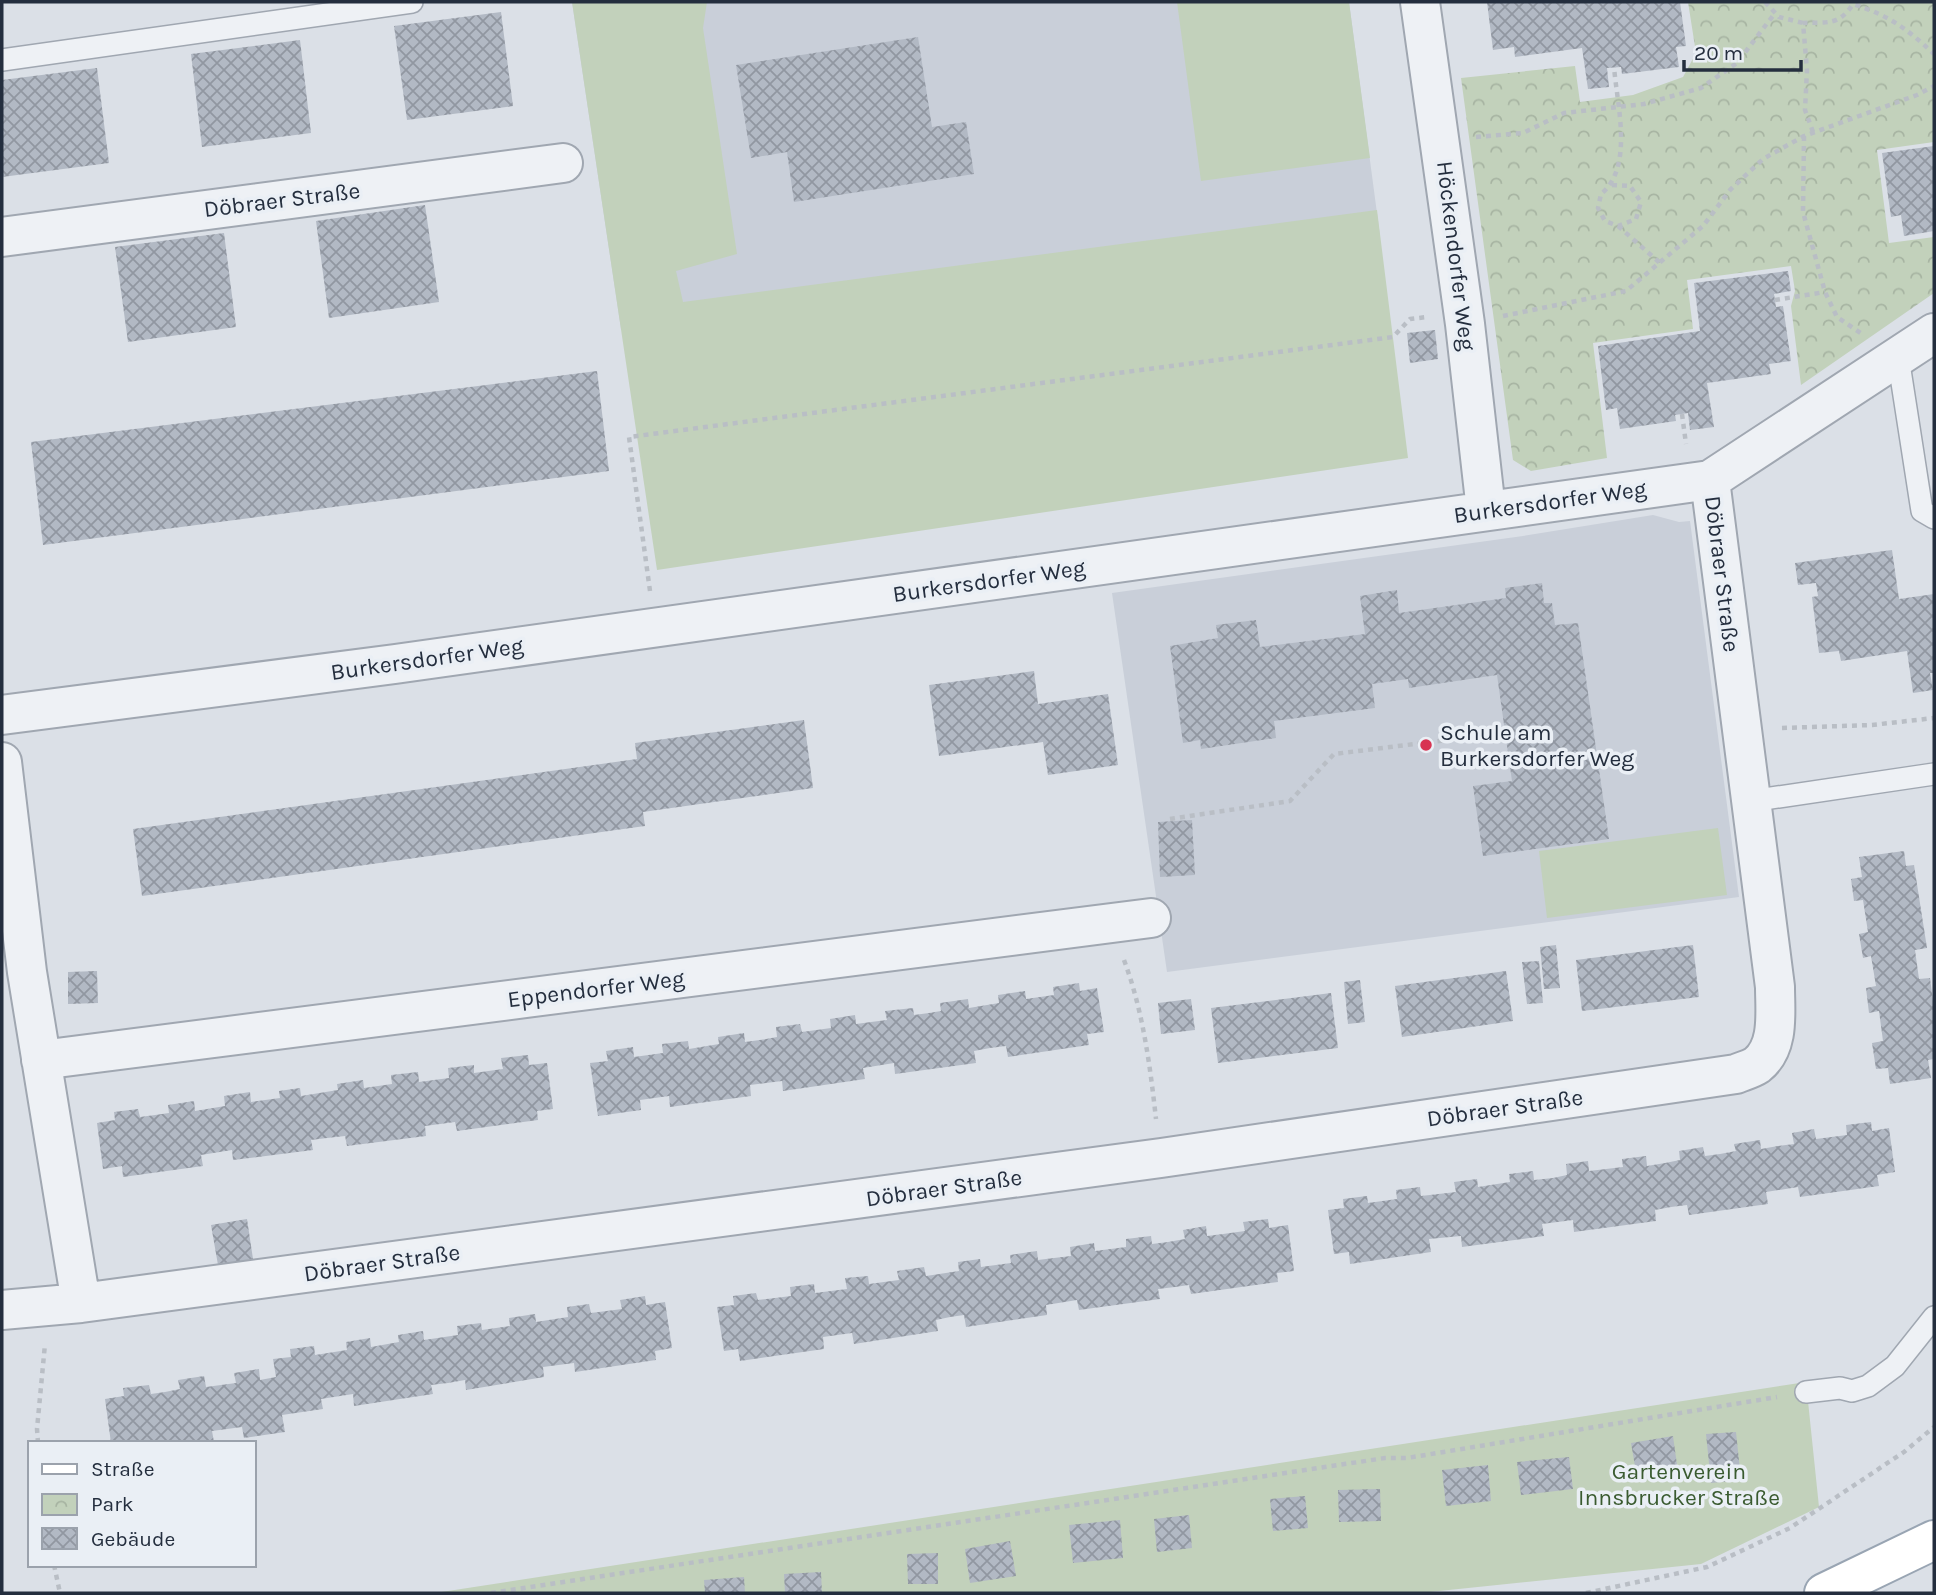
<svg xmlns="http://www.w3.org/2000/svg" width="1936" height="1595" font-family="Karla,sans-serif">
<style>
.built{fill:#c9cfd9}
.green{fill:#c2d1bb}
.park{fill:url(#park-crowns)}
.building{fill:url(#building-cross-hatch)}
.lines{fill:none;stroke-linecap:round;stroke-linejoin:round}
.lane-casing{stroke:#a0a7b1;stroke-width:24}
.street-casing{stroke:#a0a7b1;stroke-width:42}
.primary-casing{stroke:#99a5b3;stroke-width:42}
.path{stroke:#b9bec5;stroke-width:4.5;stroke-dasharray:5 5;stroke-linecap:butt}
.lane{stroke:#eef1f5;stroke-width:21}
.street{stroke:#eef1f5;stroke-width:38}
.primary{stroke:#fff;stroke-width:38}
.poi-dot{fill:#d83352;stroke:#eaeff5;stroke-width:2.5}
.labels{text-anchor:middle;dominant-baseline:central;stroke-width:7;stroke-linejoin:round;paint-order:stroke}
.street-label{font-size:23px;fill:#242e3e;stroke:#eaeff5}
.poi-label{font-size:23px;fill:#242e3e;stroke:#eaeff5;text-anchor:start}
.park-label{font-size:23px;fill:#3a5b30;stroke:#eaeff5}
</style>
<defs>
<pattern id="park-crowns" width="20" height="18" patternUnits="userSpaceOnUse" patternTransform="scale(1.75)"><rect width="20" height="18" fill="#c2d1bb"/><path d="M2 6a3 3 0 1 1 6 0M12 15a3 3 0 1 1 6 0" fill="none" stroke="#a7b4a2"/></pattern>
<pattern id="building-cross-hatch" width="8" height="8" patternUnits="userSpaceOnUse" patternTransform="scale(1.75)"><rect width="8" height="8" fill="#b2b9c4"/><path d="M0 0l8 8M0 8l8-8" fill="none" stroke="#9197a1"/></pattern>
</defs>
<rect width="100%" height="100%" fill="#dbe0e7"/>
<path class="built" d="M572 2H1349L1380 236 621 329Z
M1653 515 1679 522 1690 521 1739 897 1167 972 1112 593 1523 536Z"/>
<path class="green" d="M572 2H707L703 28 737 254 676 271 683 302 1377 210 1408 458 657 570Z
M1177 2H1349L1370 158 1201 181Z
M1718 828 1727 895 1547 918 1539 851Z
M1806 1382 1819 1507 1701 1564 1420 1593H435Z"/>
<path class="park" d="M1688 2H1934V142L1877 150 1889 243 1934 237V293L1801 385 1791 306 1795 291 1791 266 1687 280 1693 329 1593 343 1607 458 1531 471 1513 460 1461 78 1575 66 1580 102 1633 95 1683 77 1696 53Z"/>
<path class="building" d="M1487 2H1680L1686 46 1676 47 1679 67 1622 74 1621 67 1607 68 1609 87 1588 89 1582 48 1515 57 1514 47 1493 50Z
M501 12 513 106 407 120 394 26Z
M918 37 932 127 966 122 974 174 794 202 787 152 751 158 736 65Z
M300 40 311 133 202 147 191 54Z
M97 68 109 163 2 177V80Z
M1934 146V231L1904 236 1901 215 1891 217 1882 153Z
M425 205 439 302 329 318 316 221Z
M224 233 236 327 128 342 115 247Z
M1788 271 1791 291 1774 294 1776 307 1783 306 1791 361 1769 364 1771 374 1707 383 1714 427 1690 430 1688 413 1675 415 1676 421 1620 429 1617 408 1606 410 1598 346 1700 331 1694 283Z
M1435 330 1438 359 1410 363 1407 333Z
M597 371 609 471 43 545 31 442Z
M1892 550 1899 599 1934 594V673H1930L1933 690 1913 693 1907 651 1841 661 1839 651 1819 653 1812 597 1818 596 1816 583 1798 585 1795 563Z
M1542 583 1544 603H1552L1555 625 1578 623 1609 839 1483 856 1473 786 1512 781 1497 675 1409 688 1408 679 1372 684 1375 708 1274 721 1276 738 1201 749 1200 740 1183 743 1170 646 1218 638 1216 625 1256 620 1260 647 1365 634 1360 596 1397 590 1399 613 1506 598 1505 588Z
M1034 671 1038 704 1108 694 1118 765 1048 775 1043 742 939 756 929 685Z
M804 720 813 788 643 812 645 826 142 896 133 829 637 759 635 743Z
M1192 820 1195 875 1160 877 1158 822Z
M1904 851 1906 866 1914 865 1927 948 1915 950 1919 979 1930 978 1934 1009V1059L1928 1060 1931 1078 1890 1084 1888 1068 1876 1069 1872 1043 1883 1041 1879 1011 1869 1013 1866 988 1876 986 1871 956 1863 958 1859 934 1868 932 1863 900 1854 901 1851 879 1862 877 1859 857Z
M1556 945 1560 988 1544 989 1540 947Z
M1693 945 1699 997 1582 1011 1576 960Z
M1539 961 1543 1003 1527 1004 1522 962Z
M97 971 98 1003 68 1004V972Z
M1506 971 1513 1021 1402 1037 1395 986Z
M1360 980 1365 1022 1348 1024 1344 982Z
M1079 983 1080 991 1097 988 1104 1032 1087 1034 1089 1045 1008 1057 1006 1046 990 1048 974 1051 976 1063 895 1074 894 1063 863 1068 865 1079 783 1091 782 1081 750 1085 751 1096 670 1107 669 1096 640 1100 641 1110 598 1116 590 1063 608 1061 606 1051 633 1047 634 1057 663 1053 662 1044 688 1041 689 1049 719 1044 718 1037 744 1033 745 1042 760 1040 777 1037 776 1027 800 1024 802 1032 831 1028 830 1019 855 1015 856 1024 871 1022 887 1020 885 1011 913 1008 914 1015 929 1013 941 1011 940 1003 968 999 969 1008 999 1003 998 995 1025 991 1026 999 1054 995 1053 987Z
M1331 993 1338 1048 1218 1063 1211 1008Z
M1191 999 1195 1030 1161 1034 1158 1003Z
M528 1055 529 1065 547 1063 553 1109 537 1111 538 1120 457 1131 455 1122 425 1126 426 1136 347 1146 345 1136 327 1138 311 1140 313 1150 233 1160 232 1150 201 1155 203 1166 123 1177 122 1166 103 1169 97 1123 115 1120 114 1112 138 1109 140 1117 155 1115 169 1113 168 1105 194 1101 195 1111 225 1106 224 1096 250 1092 251 1102 280 1098 279 1091 300 1088 301 1096 338 1090 337 1084 363 1080 364 1088 392 1084 391 1075 418 1072 419 1082 449 1078 448 1068 474 1065V1073L503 1069 501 1058Z
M1871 1122 1872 1131 1889 1128 1895 1172 1877 1175 1879 1186 1800 1197 1798 1187 1766 1192 1768 1204 1689 1215 1687 1205 1671 1207 1655 1210 1656 1221 1574 1232 1573 1220 1542 1224 1544 1236 1462 1247 1461 1236 1429 1239 1431 1252 1350 1264 1349 1252 1334 1254 1328 1210 1344 1208 1343 1199 1367 1196 1368 1203 1397 1199 1396 1190 1420 1187 1421 1196 1456 1192 1454 1182 1477 1179 1478 1187 1497 1184 1510 1182 1509 1174 1533 1171 1534 1180 1553 1178 1567 1175 1566 1164 1588 1161 1589 1171 1623 1167 1622 1159 1646 1156 1647 1166 1665 1163 1680 1160 1679 1151 1703 1147 1705 1156 1720 1154 1736 1151 1734 1144 1760 1140 1761 1149 1778 1146 1794 1144 1792 1133 1814 1129 1816 1139 1847 1135 1846 1125Z
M247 1219 253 1259 218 1265 211 1225Z
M1268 1219 1269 1228 1288 1225 1294 1271 1277 1273 1278 1282 1191 1294 1189 1285 1175 1287 1158 1289 1160 1299 1079 1310 1077 1300 1046 1305 1047 1315 966 1327 964 1315 950 1317 936 1320 938 1331 854 1344 852 1333 823 1337 824 1349 740 1361 738 1349 724 1351 717 1307 734 1305 733 1296 756 1293 758 1300 775 1298 791 1296 790 1287 814 1284 815 1293 847 1289 845 1278 868 1276 869 1284 899 1280 897 1271 924 1267 926 1276 959 1271 958 1262 980 1259 981 1267 1011 1263 1010 1255 1037 1251 1038 1260 1054 1258 1071 1256 1070 1247 1094 1243 1095 1251 1126 1247V1239L1151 1236 1152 1244 1168 1242 1185 1239 1183 1230 1206 1226 1207 1236 1223 1234 1245 1231 1243 1222Z
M645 1296 646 1305 665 1302 672 1348 655 1351 656 1360 575 1372 574 1363 543 1367 544 1377 466 1390 465 1380 448 1383 431 1385 433 1394 354 1406 353 1394 321 1399 323 1409 282 1415 285 1432 244 1438 242 1427 212 1431 214 1442 206 1443H111L105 1399 124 1396 123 1388 149 1385 151 1394 165 1392 180 1389 178 1380 204 1376 206 1387 236 1383 234 1373 259 1369 260 1380 276 1377 273 1359 291 1357 290 1349 314 1346 315 1355 347 1350 346 1342 370 1338 371 1347 399 1342 398 1335 423 1331 424 1340 458 1335 457 1326 481 1323 482 1330 510 1326 509 1318 535 1314 536 1322 568 1317 567 1307 589 1304 591 1313 622 1309 620 1300Z
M1736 1432 1741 1480 1711 1483 1706 1434Z
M1673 1436 1678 1472 1637 1478 1631 1443Z
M1569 1457 1573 1489 1521 1495 1517 1462Z
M1488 1465 1491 1501 1446 1506 1442 1470Z
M1380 1489 1381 1521 1339 1522 1338 1490Z
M1305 1496 1308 1528 1273 1531 1270 1499Z
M1189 1515 1192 1548 1157 1552 1154 1519Z
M1120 1520 1123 1558 1073 1563 1069 1525Z
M1010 1541 1016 1576 970 1583 965 1549Z
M938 1553V1584H908L907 1554Z
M821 1572 822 1593H785L784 1574Z
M744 1577 745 1593H705L704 1580Z"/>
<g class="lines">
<defs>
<path id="lane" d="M2 60 412 2
M1898 357 1922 511 1934 518
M1751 801 1934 774
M1806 1392 1840 1388 1852 1391 1868 1386 1895 1366 1934 1317"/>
<path id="street" d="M1420 2 1465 324 1486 510
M2 237 563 163
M2 715 395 664 1710 480 1934 333
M2 762 27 972 81 1303 1161 1158 1736 1074C1743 1071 1751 1069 1757 1065 1780 1047 1775 1012 1775 987L1710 480
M41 1060 1151 918
M2 1310 81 1303"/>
<path id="primary" d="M1824 1593 1934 1540"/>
</defs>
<use href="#lane" class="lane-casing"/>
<use href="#street" class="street-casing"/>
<use href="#primary" class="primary-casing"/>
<path class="path" d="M1765 2 1779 17 1803 23
M1813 132 1805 110 1807 70 1803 23C1827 22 1839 26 1853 4 1890 16 1906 28 1934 54
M1804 136 1803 212 1825 292 1837 317 1862 334
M1476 137 1523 133 1564 113 1644 104 1701 88 1737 63 1775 13
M1612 185 1630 186 1641 202 1636 219 1618 226 1605 221 1598 208 1601 194C1634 167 1617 105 1614 67
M1618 226 1660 263
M1775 300 1825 292
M1503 316 1626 291 1703 226 1730 190 1763 159 1804 136 1917 95 1934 86
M1682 414 1686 444
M650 591 629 437 1393 337 1410 319 1427 317
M1782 728 1872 725 1934 718
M1170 819 1290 801 1334 754 1455 739
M1124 960C1143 1011 1150 1065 1156 1119
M38 1443 37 1429 45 1344
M54 1565 60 1593
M491 1593 1385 1458H1407L1777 1397
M1586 1593 1707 1567 1790 1528 1904 1452 1934 1427"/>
<use href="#lane" class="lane"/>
<use href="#street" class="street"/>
<use href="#primary" class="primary"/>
</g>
<circle class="poi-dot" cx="1426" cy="745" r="7"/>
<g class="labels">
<g class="street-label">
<text transform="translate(282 200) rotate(-7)">Döbraer Straße</text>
<text transform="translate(1456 256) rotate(83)">Höckendorfer Weg</text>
<text transform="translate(1550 502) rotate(-8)">Burkersdorfer Weg</text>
<text transform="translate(1722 574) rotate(83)">Döbraer Straße</text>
<text transform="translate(989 581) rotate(-8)">Burkersdorfer Weg</text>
<text transform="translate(427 659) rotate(-8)">Burkersdorfer Weg</text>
<text transform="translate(596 989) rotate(-7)">Eppendorfer Weg</text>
<text transform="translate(1505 1108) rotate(-8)">Döbraer Straße</text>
<text transform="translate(944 1188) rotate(-8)">Döbraer Straße</text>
<text transform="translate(382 1263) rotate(-8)">Döbraer Straße</text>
</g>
<g class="poi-label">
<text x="1440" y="732">Schule am<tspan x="1440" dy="26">Burkersdorfer Weg</tspan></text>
</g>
<g class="park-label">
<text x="1679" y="1471">Gartenverein<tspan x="1679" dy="26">Innsbrucker Straße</tspan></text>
</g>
</g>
<rect width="1936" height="1595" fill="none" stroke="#242e3e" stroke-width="7"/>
<rect x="28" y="1441" width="228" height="126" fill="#eaeff5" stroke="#9ba2ac" stroke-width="2"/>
<rect x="42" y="1464" width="35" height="10" fill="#ffffff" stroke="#9ba2ac" stroke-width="2"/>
<text x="91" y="1476" font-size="21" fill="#242e3e">Straße</text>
<rect x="42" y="1494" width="35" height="21" fill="url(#park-crowns)" stroke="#9ba2ac" stroke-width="2"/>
<text x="91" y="1511" font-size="21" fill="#242e3e">Park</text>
<rect x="42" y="1528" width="35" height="21" fill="url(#building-cross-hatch)" stroke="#9ba2ac" stroke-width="2"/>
<text x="91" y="1546" font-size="21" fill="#242e3e">Gebäude</text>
<path d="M1684 60v10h117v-10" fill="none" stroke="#242e3e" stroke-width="3.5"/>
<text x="1694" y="60" font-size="21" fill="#242e3e" stroke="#eaeff5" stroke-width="5" paint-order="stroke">20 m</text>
</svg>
